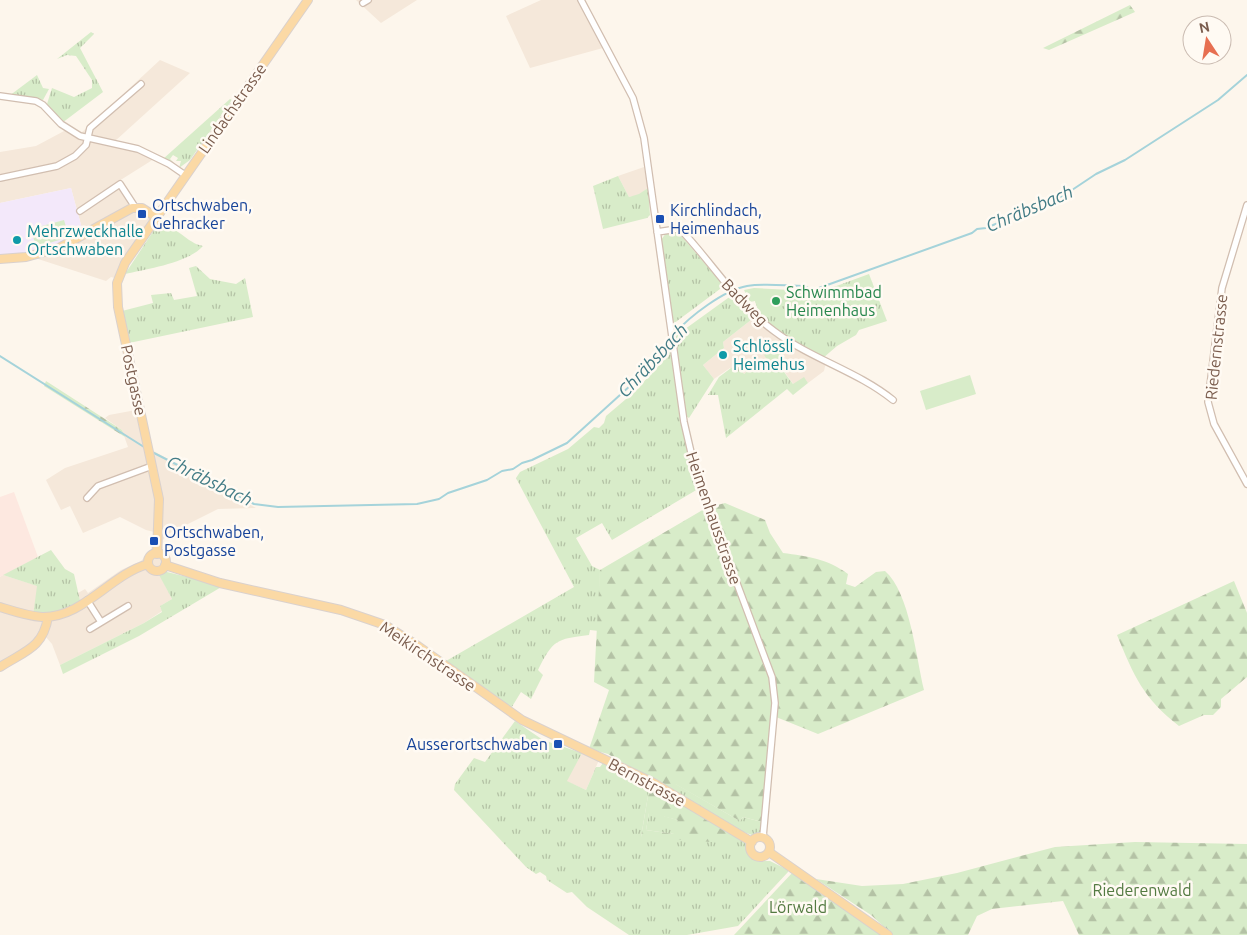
<svg xmlns="http://www.w3.org/2000/svg" width="1247" height="935" font-family="Ubuntu,sans-serif">
<style>
.residential{fill:#f5e8da}
.commercial{fill:#fde8e0}
.education{fill:#f3e8fa}
.grass{fill:url(#grass-tufts)}
.forest{fill:url(#forest-firs);fill-rule:evenodd}
.pitch{fill:#d8ecc9}
.lines{fill:none;stroke-linecap:round;stroke-linejoin:round}
.stream{stroke:#a5d3da;stroke-width:2}
.minor-casing{stroke:#d1beb0;stroke-width:8}
.major-casing{stroke:#dad1cd;stroke-width:10}
.minor{stroke:#fff;stroke-width:5.5}
.major{stroke:#fbd9a5;stroke-width:8}
.transit-dot{fill:#1a4fb4;stroke:#fffaf3;stroke-width:2}
.culture-dot{fill:#0f9aa8;stroke:#fffaf3;stroke-width:2}
.leisure-dot{fill:#2e9e5b;stroke:#fffaf3;stroke-width:2}
.labels{text-anchor:middle;dominant-baseline:central;stroke-width:5;stroke-linejoin:round;paint-order:stroke}
.street-label{font-size:16px;fill:#7a5c4d;stroke:#fffaf3}
.transit-label{font-size:16px;fill:#164399;stroke:#fffaf3;text-anchor:start}
.culture-label{font-size:16px;fill:#0d838f;stroke:#fffaf3;text-anchor:start}
.leisure-label{font-size:16px;fill:#27864d;stroke:#fffaf3;text-anchor:start}
.park-label{font-size:16px;fill:#537a41;stroke:#fffaf3}
.water-label{font-size:18px;font-style:italic;fill:#437c86;stroke:#fffaf3}
</style>
<defs>
<pattern id="grass-tufts" width="24" height="20" patternUnits="userSpaceOnUse" patternTransform="scale(1.25)"><rect width="24" height="20" fill="#d8ecc9"/><path d="M3 7l-1-3M5 7V3M7 7l1-3M15 17l-1-3M17 17v-4M19 17l1-3" fill="none" stroke="#b4c2a5"/></pattern>
<pattern id="forest-firs" width="22" height="20" patternUnits="userSpaceOnUse" patternTransform="scale(1.25)"><rect width="22" height="20" fill="#d8ecc9"/><path d="M5 1l3.5 6h-7zM16 11l3.5 6h-7z" fill="#b4c2a5"/></pattern>
</defs>
<rect width="100%" height="100%" fill="#fdf6ec"/>
<path class="residential" d="M356 0H417L381 23Z
M541 0H577L603 48 530 68 506 16Z
M160 60 190 73 114 142 80 134Z
M66 130 83 140 129 149 154 159 119 181 135 207 156 217 118 279 111 277 106 281 35 258 57 252 87 238 83 232 71 188 0 203V152L36 146Z
M644 167 648 188 639 195 629 197 618 176Z
M756 316 826 362 824 371 808 383 804 378 794 385 778 363 768 362 765 364 762 361 744 374 730 368 714 379 703 365 724 348 723 342Z
M136 410 152 450 256 508 218 509 168 534 163 540 164 553 169 561 163 571 159 573 172 599 160 606 162 611 144 623 60 665 52 644 45 636 0 667V577L3 575 38 586 81 605 78 593 85 589 88 593 121 570 141 561 151 550 154 532 146 530 120 517 83 533 70 506 61 510 46 480 65 468 128 447 122 430 105 418 109 415Z
M582 753 599 760 586 790 566 781Z"/>
<path class="commercial" d="M14 492 38 557 0 577V497Z"/>
<path class="education" d="M71 188 83 232 58 244 25 253 0 255V203Z"/>
<path class="grass" d="M91 32 94 34 80 48 103 92 62 123 47 104 52 88 74 97 92 88V80L76 56 67 55 57 59Z
M37 75 43 88 49 89 43 100 9 96Z
M230 99 232 100 190 160 179 168 181 161H176L178 158 173 155 170 159 176 165 163 159Z
M618 176 629 197 639 194 648 188 650 215 647 218 603 229 593 186Z
M158 224C173 222 187 244 203 246 188 263 147 269 125 274Z
M678 232 724 286 673 324 661 240 666 233Z
M196 266 210 279 236 284 245 278 253 317 129 343 122 311 153 303 151 295 171 293 174 300 197 296 189 268Z
M869 274 887 321 859 330 856 335 837 346 823 358 778 332 758 316 760 315 755 301 788 289 810 291 812 295Z
M735 293 756 316 723 342 724 348 703 365 714 379 689 418 686 416 674 337Z
M776 345 785 358 778 364 793 384 804 377 808 383 793 395 787 389 726 438 718 395H708L719 377 731 368 738 366 744 374 762 360 765 364 768 361 764 355Z
M672 346 687 447 698 489 612 540 602 523 576 538 592 566 600 570 599 631 590 630 589 635C556 639 553 640 538 670L543 675 531 699 521 692 510 710 446 661 574 587 516 478 520 472 568 449 594 427 599 428 604 423 606 416 639 388Z
M51 550 65 569 74 574 81 605 72 609 33 616 37 586 3 575Z
M163 571 223 586 139 636 63 674 60 665 144 623 162 612 160 606 172 599 158 573Z
M515 721 543 740 582 753 567 781 586 790 596 767H600L603 763 650 784 641 837 732 833 745 842 751 858 759 861H770L788 870V872L738 926 687 935H629L587 907 572 892 567 893 547 880 546 876 540 872 536 874 526 867 454 790 455 784 474 758 485 762Z
M674 783 740 821 743 817 762 822 760 832 752 835 738 830 670 790Z
M649 812 678 820 674 834 646 830Z"/>
<path class="forest" d="M1130 5 1135 12 1049 50 1043 48Z
M46 381 122 430 125 437 44 386Z
M725 503 765 520 770 533 783 553C807 556 828 559 848 574L846 584 855 587 876 572 885 571C910 593 916 657 924 690L818 734 776 717 762 822 743 817 740 821 675 784 670 790 608 754 589 749 609 690 594 682 600 570 706 508Z
M1234 581 1247 613V677L1221 699V707L1213 715H1204L1179 726C1143 698 1134 676 1117 635Z
M650 784 732 833 726 843 641 837ZM649 813 678 820 673 828 674 834 646 830Z
M1135 842 1247 844V935H1079L1063 901 992 909 977 916 968 935H893L871 915 816 879 862 886 903 884 957 873 1055 847Z
M793 872 884 935H734Z"/>
<path class="pitch" d="M64 220 69 237 36 247 31 229Z
M754 288 810 291 812 295 760 315 755 301 750 302 744 290Z
M970 375 976 394 926 410 920 391Z"/>
<g class="lines">
<path class="stream" d="M674 334C690 316 724 290 747 286 766 283 786 286 805 286L810 289H816L972 233 977 229 986 228 1063 196 1096 174 1125 160 1218 100 1247 75
M0 356 144 447
M154 453 254 504 278 507 417 504 439 499 448 493 487 480 502 471 513 469 522 463 532 460 567 443 631 385 671 337"/>
<defs>
<path id="minor" d="M581 0 633 98 644 138 684 422 696 474 772 677 775 703 763 837
M363 3 368 0
M0 96 36 101 43 105 61 124 80 136 138 149 169 164 185 175
M0 178 57 166 75 156 86 145 90 128 141 84
M1247 205 1222 288 1208 402 1214 424 1247 484
M80 211 120 184 135 207
M657 232 677 229 682 231C713 264 737 304 774 331 811 359 857 371 893 400
M87 498 98 486 152 466
M87 600 101 622
M90 629 128 606"/>
<path id="major" d="M0 259 26 257 59 248 132 208H142L156 217
M148 562a9 9 0 1 1 18 0a9 9 0 1 1-18 0Z
M157 554 159 499 118 307 117 283 125 263 308 0
M165 565 220 583 341 610 385 625 418 646 522 720 652 782 752 842
M0 607C13 611 27 616 42 617 83 618 110 575 148 564
M0 667C25 651 43 648 48 617
M750 847a10 10 0 1 1 20 0a10 10 0 1 1-20 0Z
M769 852 888 935"/>
</defs>
<use href="#minor" class="minor-casing"/>
<use href="#major" class="major-casing"/>
<use href="#minor" class="minor"/>
<use href="#major" class="major"/>
</g>
<g class="transit-dot">
<rect x="137" y="209" width="10" height="10" rx="2.5"/>
<rect x="655" y="214" width="10" height="10" rx="2.5"/>
<rect x="149" y="536" width="10" height="10" rx="2.5"/>
<rect x="553" y="739" width="10" height="10" rx="2.5"/>
</g>
<g class="culture-dot">
<circle cx="17" cy="240" r="5"/>
<circle cx="723" cy="355" r="5"/>
</g>
<circle class="leisure-dot" cx="776" cy="301" r="5"/>
<g class="labels">
<g class="street-label">
<text transform="translate(232 108) rotate(-55)">Lindachstrasse</text>
<text transform="translate(745 302) rotate(46)">Badweg</text>
<text transform="translate(1216 347) rotate(-84)">Riedernstrasse</text>
<text transform="translate(134 380) rotate(78)">Postgasse</text>
<text transform="translate(714 518) rotate(71)">Heimenhausstrasse</text>
<text transform="translate(428 656) rotate(34)">Meikirchstrasse</text>
<text transform="translate(647 782) rotate(28)">Bernstrasse</text>
</g>
<g class="transit-label">
<text x="152" y="205">Ortschwaben,<tspan x="152" dy="18">Gehracker</tspan></text>
<text x="670" y="210">Kirchlindach,<tspan x="670" dy="18">Heimenhaus</tspan></text>
<text x="164" y="532">Ortschwaben,<tspan x="164" dy="18">Postgasse</tspan></text>
<text x="548" y="744" text-anchor="end">Ausserortschwaben</text>
</g>
<g class="culture-label">
<text x="27" y="231">Mehrzweckhalle<tspan x="27" dy="18">Ortschwaben</tspan></text>
<text x="733" y="346">Schlössli<tspan x="733" dy="18">Heimehus</tspan></text>
</g>
<g class="leisure-label">
<text x="786" y="292">Schwimmbad<tspan x="786" dy="18">Heimenhaus</tspan></text>
</g>
<g class="park-label">
<text x="1142" y="890">Riederenwald</text>
<text x="798" y="907">Lörwald</text>
</g>
<g class="water-label">
<text transform="translate(1029 208) rotate(-23)">Chräbsbach</text>
<text transform="translate(652 360) rotate(-47)">Chräbsbach</text>
<text transform="translate(210 480) rotate(26)">Chräbsbach</text>
</g>
</g>
<g transform="translate(1207 40) rotate(348)"><circle r="24" fill="#fffaf3" stroke="#cabbb1"/>
<path d="M0-4L9 19L0 12L-9 19Z" fill="#e76f51"/>
<text y="-8" font-size="14" font-weight="bold" text-anchor="middle" fill="#7a5c4d">N</text>
</g>
</svg>
